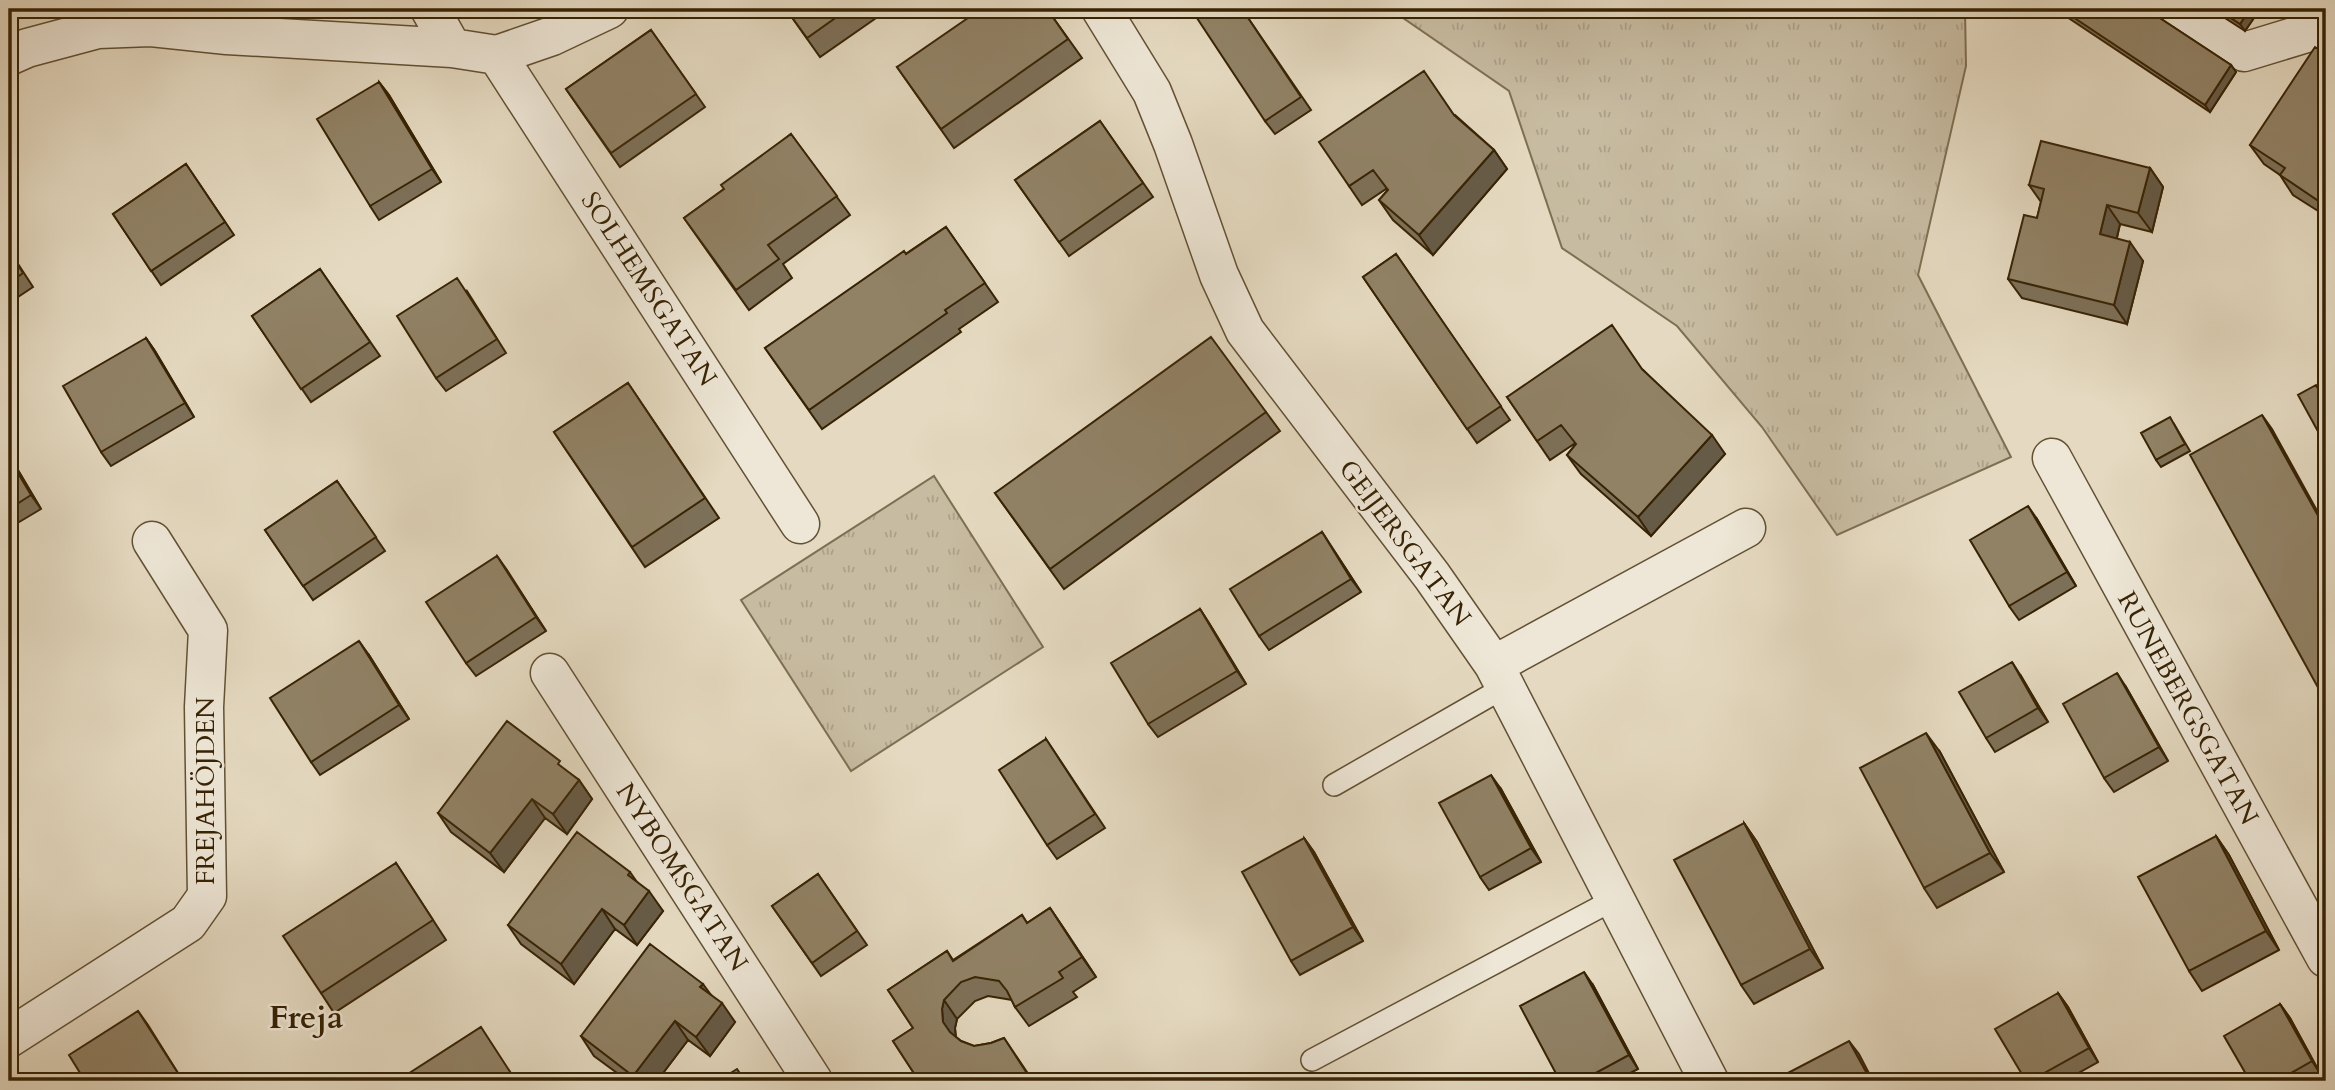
<svg xmlns="http://www.w3.org/2000/svg" width="2335" height="1090" font-family="Cardo,serif">
<style>
.grass{fill:url(#grass-tufts);stroke:#7f6f52;stroke-width:2}
.lines{fill:none;stroke-linecap:round;stroke-linejoin:round}
.lane-casing{stroke:#625133;stroke-width:24}
.street-casing{stroke:#625133;stroke-width:41}
.lane{stroke:#eee7d7;stroke-width:21}
.street{stroke:#eee7d7;stroke-width:38}
.wall{fill:#7d7058;stroke:#372304;stroke-width:2}
.shaded-wall{fill:#665b47;stroke:#372304;stroke-width:2}
.building{fill:#918266;stroke:#372304;stroke-width:2}
.labels{text-anchor:middle;dominant-baseline:central;stroke-width:5;stroke-linejoin:round;paint-order:stroke}
.street-label{font-size:26px;fill:#372304;stroke:#eee7d7}
.district-label{font-size:33px;font-weight:bold;fill:#372304;stroke:#eee7d7}
</style>
<defs>
<pattern id="grass-tufts" width="24" height="20" patternUnits="userSpaceOnUse" patternTransform="scale(1.75)"><rect width="24" height="20" fill="#c7bba1"/><path d="M3 7l-1-3M5 7V3M7 7l1-3M15 17l-1-3M17 17v-4M19 17l1-3" fill="none" stroke="#aca089"/></pattern>
</defs>
<rect width="100%" height="100%" fill="#e5dac1"/>
<filter id="stains"><feTurbulence type="fractalNoise" baseFrequency=".00286" numOctaves="4"/><feColorMatrix values="0 0 0 0 .2 0 0 0 0 .09 0 0 0 0 .02 0 0 0 .5 -.17"/></filter>
<radialGradient id="worn" r=".72"><stop offset=".6" stop-color="#630" stop-opacity="0"/><stop offset="1" stop-color="#630" stop-opacity=".3"/></radialGradient>
<path class="grass" d="M1390 9H1965L1966 66 1918 275 2011 457 1837 535 1762 427 1677 326 1562 248 1509 91Z
M934 476 1043 647 851 771 741 600Z"/>
<g class="lines">
<defs>
<path id="lane" d="M1334 785 1505 687
M1312 1060 1615 899"/>
<path id="street" d="M430 9 452 48
M1101 9 1152 92 1173 144 1219 275 1245 331 1432 576 1494 665 1709 1081
M2179 9 2244 52 2326 27
M497 55 800 524
M9 56 27 48 98 29 151 27 227 35 452 48 497 55 552 36 609 9
M2052 458 2326 958
M1494 665 1746 528
M550 673 813 1081
M9 1038 188 923 207 896 204 707 208 630 152 541"/>
</defs>
<use href="#lane" class="lane-casing"/>
<use href="#street" class="street-casing"/>
<use href="#lane" class="lane"/>
<use href="#street" class="street"/>
</g>
<path class="wall" d="M786 9H889L820 57Z
M1047 9 1082 58 954 148 897 67Z
M1242 9 1311 110 1275 134 1265 121Z
M2055 9H2146L2231 65 2236 72 2210 112Z
M2211 9H2260L2245 31Z
M651 30 705 107 620 167 566 89Z
M2326 54V216L2293 195 2280 175 2264 164 2250 145Z
M379 82 389 95 441 182 379 220 370 206Z
M1455 115 1494 150 1507 169 1433 255 1393 220 1379 200 1387 191 1386 189 1362 205 1349 186Z
M1100 121 1153 197 1069 256 1015 180Z
M791 134 850 215 783 264 792 278 749 310 684 218 724 189Z
M186 164 234 235 161 285 113 214Z
M2150 168 2163 187 2152 232 2120 224 2117 238 2143 261 2127 324 2022 298 2008 279 2037 218 2041 202 2029 185Z
M946 227 998 302 959 329 961 332 822 429 765 348Z
M9 250 33 287 9 303Z
M1396 254 1510 420 1477 443 1363 277Z
M320 269 380 356 311 402 252 316Z
M467 291 506 353 446 391 436 378Z
M146 338 155 351 194 417 111 466 101 452Z
M1643 370 1725 454 1651 536 1581 474 1567 455 1575 445 1574 444 1550 460 1507 397Z
M628 383 719 518 645 567 554 432Z
M1266 412 1280 431 1064 589 995 493Z
M2174 424 2190 451 2161 467 2156 460Z
M9 455 41 509 9 528Z
M337 481 385 551 313 600 265 530Z
M2037 519 2076 586 2019 620 2009 606Z
M1322 532 1361 592 1269 650 1259 636Z
M497 556 546 631 476 676 466 663Z
M1200 609 1209 623 1246 684 1158 737 1148 724Z
M369 655 409 719 320 775 311 762Z
M2021 676 2048 722 1995 752 1986 738Z
M2126 687 2168 761 2114 792 2104 778Z
M1046 739 1105 828 1057 859 1047 845Z
M1940 752 2004 872 1937 908 1924 888Z
M566 771 579 780 592 799 567 834 545 818 504 872 451 832 438 813Z
M1501 789 1541 862 1489 890 1480 877Z
M1744 823 1757 842 1823 968 1754 1004 1741 985Z
M2216 836 2229 855 2279 950 2202 991 2189 971Z
M1304 838 1314 852 1363 941 1300 975 1291 961Z
M396 863 446 940 334 1013 321 993Z
M9 866 18 879 9 885Z
M630 872 637 882 663 911 637 945 615 929 574 984 521 944 508 925Z
M818 874 867 945 821 976 772 906Z
M1050 908 1096 977 1073 992 1077 997 1029 1026 1015 1007 1012 1000 988 996 975 1001 957 1019 955 1028 956 1037 961 1041 974 1046 991 1043 1004 1038 1033 1081H919L893 1041 913 1028 888 990 947 951 953 960 1022 915 1027 923Z
M1593 985 1638 1069 1615 1081H1560Z
M2058 993 2068 1007 2098 1062 2064 1081H2026Z
M711 995 735 1022 710 1056 688 1040 657 1081H628L594 1056 581 1036Z
M2280 1004 2290 1018 2321 1075 2310 1081H2250Z"/>
<path class="shaded-wall" d="M2250 9H2260L2245 31 2240 24Z
M2231 65 2236 72 2210 112 2205 105Z
M379 82 389 95 441 182 432 169Z
M1494 150 1507 169 1433 255 1419 235Z
M2150 168 2163 187 2152 232 2138 213Z
M2107 205 2120 224 2113 253 2100 234Z
M2130 242 2143 261 2127 324 2114 305Z
M146 338 155 351 194 417 185 403Z
M2262 415 2272 429 2326 527V530Z
M1712 435 1725 454 1651 536 1638 517Z
M9 455 41 509 31 495 9 458Z
M2028 506 2037 519 2076 586 2067 572Z
M1322 532 1331 546 1361 592 1351 579Z
M497 556 507 570 546 631 536 617Z
M1200 609 1209 623 1246 684 1237 671Z
M359 641 369 655 409 719 399 705Z
M2012 662 2021 676 2048 722 2038 708Z
M2117 673 2126 687 2168 761 2159 747Z
M1926 733 1940 752 2004 872 1990 853Z
M1491 775 1501 789 1541 862 1531 848Z
M579 780 592 799 567 834 553 814Z
M532 799 545 818 504 872 490 853Z
M1744 823 1757 842 1823 968 1810 949Z
M2216 836 2229 855 2279 950 2266 931Z
M1304 838 1314 852 1363 941 1353 927Z
M649 891 663 911 637 945 624 925Z
M1050 908 1063 927 1096 977 1082 957Z
M602 909 615 929 574 984 561 964Z
M1584 972 1593 985 1638 1069 1629 1055Z
M703 984 717 1003 700 987Z
M2058 993 2068 1007 2098 1062 2089 1048Z
M944 1000 957 1019 955 1028 956 1042 943 1022 942 1009Z
M722 1003 735 1022 710 1056 696 1037Z
M2280 1004 2290 1018 2321 1075 2312 1061Z
M138 1011 148 1025 183 1081Z
M675 1021 688 1040 657 1081H637L633 1076Z
M1849 1041 1859 1054 1873 1081H1871Z"/>
<path class="building" d="M786 9H848L807 38Z
M981 9H1047L1068 39 941 129 897 67Z
M1191 9H1242L1301 97 1265 121Z
M2061 9H2146L2231 65 2205 105Z
M2217 9H2250L2240 24Z
M651 30 696 94 611 153 566 89Z
M2315 47 2326 54V206L2280 175 2285 168 2250 145Z
M1424 71 1454 115 1494 150 1419 235 1379 200 1388 190 1373 170 1349 186 1319 142Z
M379 82 432 169 370 206 317 119Z
M1100 121 1143 183 1059 242 1015 180Z
M791 134 837 196 768 245 779 259 736 290 684 218 724 189 721 185Z
M2041 141 2150 168 2138 213 2107 205 2100 234 2130 242 2114 305 2008 279 2024 215 2037 218 2044 189 2029 185Z
M186 164 225 222 151 271 113 214Z
M946 227 985 283 945 310 947 313 809 410 765 348 904 251 906 254Z
M9 251 23 273 9 283Z
M1396 254 1501 406 1467 429 1363 277Z
M320 269 370 342 301 389 252 316Z
M457 278 497 339 436 378 397 316Z
M1612 325 1642 369 1712 435 1638 517 1567 455 1576 444 1561 425 1537 441 1507 397Z
M1211 337 1266 412 1050 569 995 493Z
M146 338 185 403 101 452 63 386Z
M628 383 705 498 632 547 554 432Z
M2316 385 2326 403V446L2298 395Z
M2262 415 2326 530V702L2190 455Z
M2170 417 2185 444 2156 460 2141 433Z
M9 458 31 495 9 509Z
M337 481 376 537 303 586 265 530Z
M2028 506 2067 572 2009 606 1970 540Z
M1322 532 1351 579 1259 636 1230 589Z
M497 556 536 617 466 663 426 602Z
M1200 609 1237 671 1148 724 1111 663Z
M359 641 399 705 311 762 270 698Z
M2012 662 2038 708 1986 738 1959 692Z
M2117 673 2159 747 2104 778 2063 704Z
M507 721 560 761 558 764 579 780 553 814 532 799 490 853 438 813Z
M1926 733 1990 853 1924 888 1860 768Z
M1046 739 1095 814 1047 845 999 770Z
M1491 775 1531 848 1480 877 1439 803Z
M1744 823 1810 949 1741 985 1674 860Z
M577 832 630 872 628 875 649 891 624 925 602 909 561 964 508 925Z
M2216 836 2266 931 2189 971 2138 877Z
M1304 838 1353 927 1291 961 1242 872Z
M396 863 433 920 321 993 283 936Z
M818 874 857 931 812 963 772 906Z
M1050 908 1082 957 1059 972 1063 978 1015 1007 1007 991 999 981 975 977 961 982 944 1000 942 1009 943 1022 950 1032 961 1041 974 1046 991 1043 1004 1038 1032 1081H919L893 1041 913 1028 888 990 947 951 953 961 1022 915 1027 923Z
M650 944 703 984 700 987 722 1003 696 1037 675 1021 633 1076 581 1036Z
M1584 972 1629 1055 1581 1081H1560L1520 1006Z
M2058 993 2089 1048 2030 1081H2026L1995 1029Z
M2280 1004 2312 1061 2277 1081H2250L2224 1036Z
M138 1011 183 1081H85L69 1055Z
M481 1027 516 1081H397Z
M1849 1041 1871 1081H1790L1786 1074Z
M737 1069 745 1081H718Z
M2234 1076 2236 1081H2225Z"/>
<g class="labels">
<g class="street-label">
<text transform="translate(649 289) rotate(57)">SOLHEMSGATAN</text>
<text transform="translate(1405 543) rotate(53)">GEIJERSGATAN</text>
<text transform="translate(2188 708) rotate(61)">RUNEBERGSGATAN</text>
<text transform="translate(205 791) rotate(-90)">FREJAHÖJDEN</text>
<text transform="translate(682 877) rotate(57)">NYBOMSGATAN</text>
</g>
<g class="district-label">
<text x="306" y="1017">Freja</text>
</g>
</g>
<rect width="2335" height="1090" fill="none" stroke="#e5dac1" stroke-width="35"/>
<rect x="10" y="10" width="2314" height="1069" fill="none" stroke="#372304" stroke-width="3.5"/>
<rect x="18" y="18" width="2300" height="1055" fill="none" stroke="#372304" stroke-width="2"/>
<rect width="100%" height="100%" filter="url(#stains)"/>
<rect width="100%" height="100%" fill="url(#worn)"/>
</svg>
